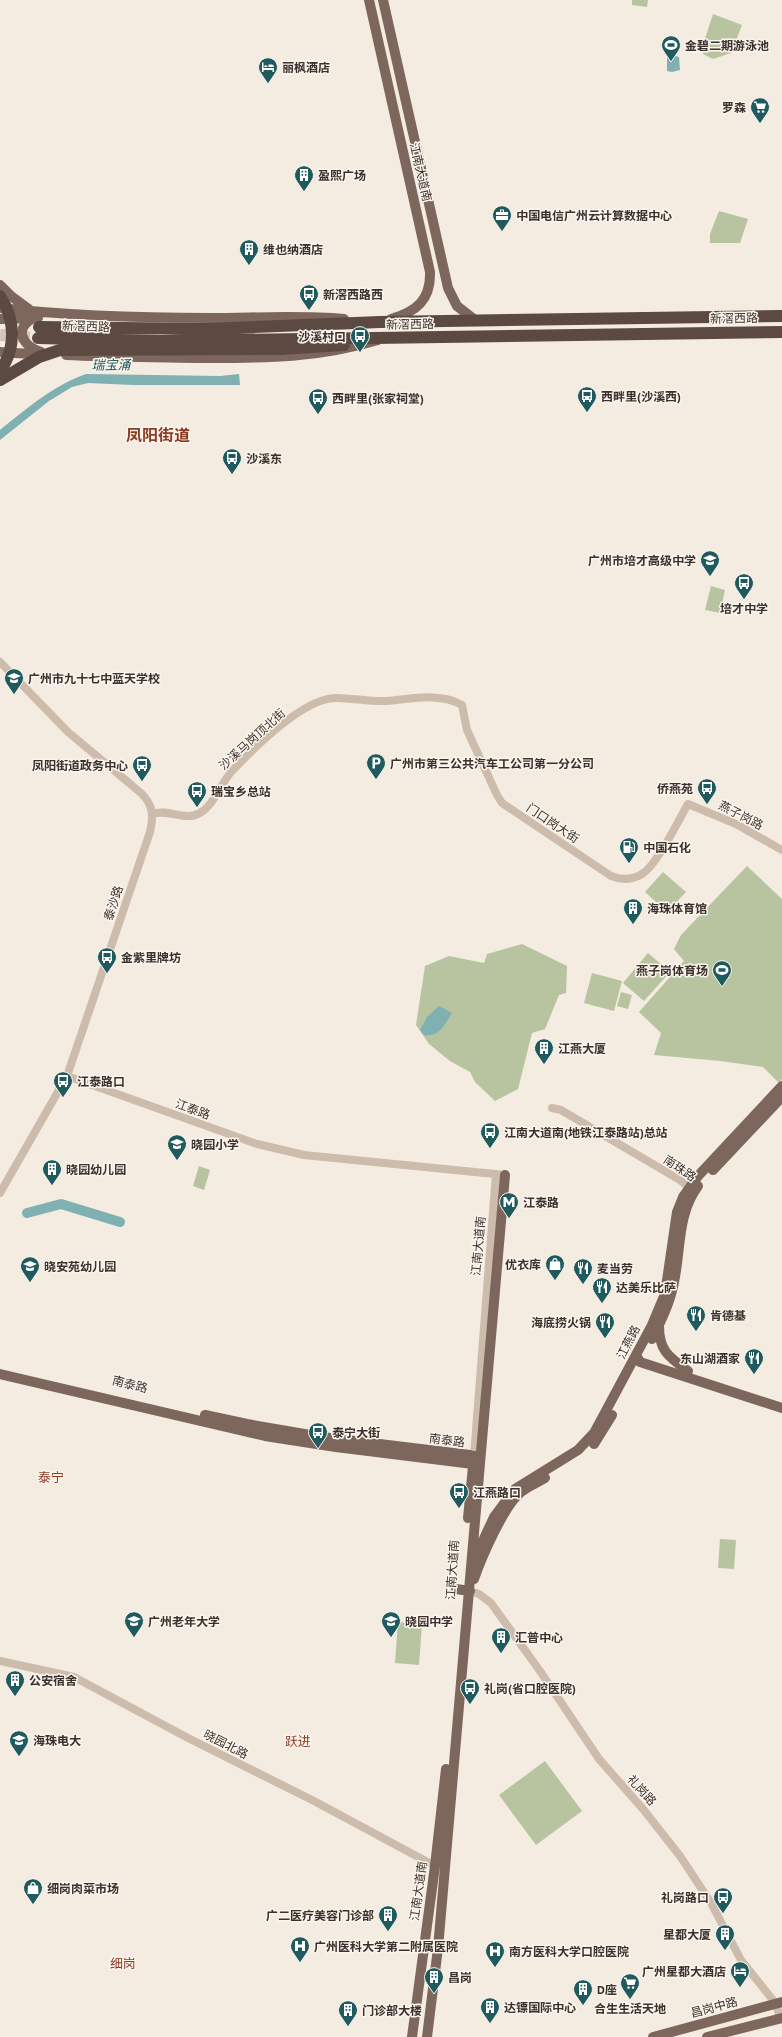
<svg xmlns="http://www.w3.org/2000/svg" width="782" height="2037" font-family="'PT Sans','Noto Sans SC',sans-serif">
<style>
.green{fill:#b8c4a0}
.water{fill:#7fb0b2}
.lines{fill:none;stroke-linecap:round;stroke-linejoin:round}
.river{stroke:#7fb0b2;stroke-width:10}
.highway-tunnel{stroke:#cfc6bd;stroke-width:12;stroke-dasharray:12 6;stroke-linecap:butt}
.minor{stroke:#cdbbac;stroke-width:8}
.major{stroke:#7d675c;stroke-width:10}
.highway{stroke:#5c4a42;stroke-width:12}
.highway-bridge{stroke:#5c4a42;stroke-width:12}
.labels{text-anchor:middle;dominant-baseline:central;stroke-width:3;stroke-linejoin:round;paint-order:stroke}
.poi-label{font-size:12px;font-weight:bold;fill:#3b302b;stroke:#fbf5ee;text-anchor:start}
.street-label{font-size:12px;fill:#3b302b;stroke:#fbf5ee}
.water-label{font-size:13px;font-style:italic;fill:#1f5a5e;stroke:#fbf5ee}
.neighbourhood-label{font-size:13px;fill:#8c3b22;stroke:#fbf5ee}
.district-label{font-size:16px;font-weight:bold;fill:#8c3b22;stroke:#fbf5ee}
</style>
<rect width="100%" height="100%" fill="#f4ebe1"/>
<path class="green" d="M632 0H648L647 7 632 5Z
M713 14 742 25 731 53 713 59 703 54 704 42Z
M719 211 748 219 740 243H710V234Z
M711 586 725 590 720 613 705 610Z
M747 866 782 899V1079L779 1083 763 1067 720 1061 654 1055 661 1033 639 1012 684 961 674 949 681 935Z
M663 872 686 892 667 912 645 892Z
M522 944 567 966 566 993 559 995 545 1029 532 1033 518 1089 495 1101 475 1082 470 1072 450 1061 429 1044 416 1025 425 966 449 956 484 963 487 954Z
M648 953 670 972 644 1001 623 983Z
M592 973 622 981 614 1011 584 1003Z
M621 992 632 995 628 1009 617 1006Z
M199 1166 210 1170 204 1190 193 1186Z
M720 1539 736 1540 734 1569 718 1568Z
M398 1622 422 1624 419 1665 395 1663Z
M545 1761 582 1811 536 1845 499 1795Z"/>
<path class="water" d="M670 54 679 57 680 70 672 72 667 71V58Z
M86 374 220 376 239 374 240 385H133L88 383 72 387 49 401 0 440V430C26 409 54 385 86 374Z
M439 1006 452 1013C444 1025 440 1037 424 1035L420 1030 427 1017Z"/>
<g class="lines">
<path class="river" d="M27 1213 61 1204 120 1222"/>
<path class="highway-tunnel" d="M0 335 38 338"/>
<path class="minor" d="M0 662 68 732 141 793C153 805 154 815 150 832L67 1076 0 1193
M153 814C169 808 184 822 200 813 215 804 221 782 233 770 254 748 304 698 336 698 353 698 370 702 387 701 411 699 440 692 462 705L467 730 497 795 502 803 611 876C621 880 632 880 642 874 657 865 678 821 688 804L736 824 782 850
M67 1076 257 1144 304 1155 505 1175
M552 1108 561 1110 680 1180 693 1191
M474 1456 496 1174
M470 1591 479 1594 491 1603 540 1671 599 1759 643 1809 680 1856 711 1903 741 1960 776 2004 780 2018
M0 1661 74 1677 188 1738 314 1801 435 1866"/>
<path class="major" d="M369 0 430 272C431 300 416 312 391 319
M383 0 448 288 457 306 475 320
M0 285 11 296 30 310
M0 308C70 316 139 318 210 318 254 318 299 315 344 319
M34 318C13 328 22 346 41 352
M0 319 38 318
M0 352 46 355
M66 355C110 357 153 357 197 358 262 358 315 359 378 340
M713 1170 782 1097
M659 1326C659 1351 669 1357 688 1371
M652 1339C661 1321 670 1303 674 1282 681 1250 677 1214 698 1186
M636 1355 640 1362 782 1408
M0 1374 265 1436 336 1447 473 1464 479 1461
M205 1415 247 1424 322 1437 470 1455 479 1459
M594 1444 612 1415
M468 1518 474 1456
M475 1558 494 1517 515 1489 578 1450 594 1433 652 1325 665 1294 677 1212 683 1197 698 1176 782 1086
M474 1579C481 1559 504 1505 521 1492 528 1486 537 1483 545 1478
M456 1589 470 1591
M412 2037 435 1866 446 1769
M427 2037 438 1948 505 1175
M653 2037 782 2002
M707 2037 782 2018"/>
<path class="highway" d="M39 327 207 329 380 322 782 316
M38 338 161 341 782 332
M280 349 344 345"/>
<path class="highway-bridge" d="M0 296C15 319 17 348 0 371
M0 380 39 357 60 350 280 349"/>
</g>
<defs>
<symbol id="stadium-pin" viewBox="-11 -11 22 30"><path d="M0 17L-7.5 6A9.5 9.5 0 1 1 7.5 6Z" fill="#1f5a5e" stroke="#fbf5ee"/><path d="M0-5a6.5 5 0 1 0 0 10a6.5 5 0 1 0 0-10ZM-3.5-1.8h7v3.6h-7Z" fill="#fff"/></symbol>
<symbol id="hotel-pin" viewBox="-11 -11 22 30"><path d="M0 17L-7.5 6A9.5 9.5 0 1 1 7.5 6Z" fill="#1f5a5e" stroke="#fbf5ee"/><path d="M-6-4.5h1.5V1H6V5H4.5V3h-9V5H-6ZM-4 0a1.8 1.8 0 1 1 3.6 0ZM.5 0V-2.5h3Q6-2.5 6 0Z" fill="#fff"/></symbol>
<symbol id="supermarket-pin" viewBox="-11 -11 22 30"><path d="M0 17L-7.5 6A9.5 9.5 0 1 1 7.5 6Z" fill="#1f5a5e" stroke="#fbf5ee"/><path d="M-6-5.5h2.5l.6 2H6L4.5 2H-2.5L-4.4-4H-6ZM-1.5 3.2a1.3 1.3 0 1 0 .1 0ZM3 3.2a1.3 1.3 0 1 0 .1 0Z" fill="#fff"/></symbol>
<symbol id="building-pin" viewBox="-11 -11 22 30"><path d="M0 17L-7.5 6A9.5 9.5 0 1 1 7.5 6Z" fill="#1f5a5e" stroke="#fbf5ee"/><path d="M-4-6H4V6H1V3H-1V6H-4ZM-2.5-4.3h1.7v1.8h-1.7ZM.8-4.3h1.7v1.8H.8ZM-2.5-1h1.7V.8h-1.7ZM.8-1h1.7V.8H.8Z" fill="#fff"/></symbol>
<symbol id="office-pin" viewBox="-11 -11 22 30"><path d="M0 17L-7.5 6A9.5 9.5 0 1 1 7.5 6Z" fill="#1f5a5e" stroke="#fbf5ee"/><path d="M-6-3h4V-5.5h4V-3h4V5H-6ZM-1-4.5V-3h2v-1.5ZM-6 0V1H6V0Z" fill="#fff"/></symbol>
<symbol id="bus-pin" viewBox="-11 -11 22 30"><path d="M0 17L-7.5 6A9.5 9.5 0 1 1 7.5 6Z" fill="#1f5a5e" stroke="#fbf5ee"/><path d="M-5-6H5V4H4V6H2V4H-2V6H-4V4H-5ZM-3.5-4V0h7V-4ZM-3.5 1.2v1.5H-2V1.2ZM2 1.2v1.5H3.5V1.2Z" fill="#fff"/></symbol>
<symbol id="school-pin" viewBox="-11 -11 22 30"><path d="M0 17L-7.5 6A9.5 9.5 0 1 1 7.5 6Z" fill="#1f5a5e" stroke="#fbf5ee"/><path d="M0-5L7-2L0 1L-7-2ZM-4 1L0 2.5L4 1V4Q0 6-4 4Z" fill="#fff"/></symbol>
<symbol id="parking-pin" viewBox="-11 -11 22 30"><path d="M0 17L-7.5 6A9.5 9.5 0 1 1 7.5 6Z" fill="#1f5a5e" stroke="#fbf5ee"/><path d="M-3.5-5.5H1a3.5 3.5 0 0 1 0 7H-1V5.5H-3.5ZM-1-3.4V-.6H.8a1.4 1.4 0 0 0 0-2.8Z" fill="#fff"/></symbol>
<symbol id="fuel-pin" viewBox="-11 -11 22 30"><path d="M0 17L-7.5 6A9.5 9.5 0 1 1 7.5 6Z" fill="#1f5a5e" stroke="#fbf5ee"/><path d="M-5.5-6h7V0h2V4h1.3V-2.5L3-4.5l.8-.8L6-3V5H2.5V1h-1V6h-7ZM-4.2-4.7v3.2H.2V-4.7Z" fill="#fff"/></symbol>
<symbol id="metro-pin" viewBox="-11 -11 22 30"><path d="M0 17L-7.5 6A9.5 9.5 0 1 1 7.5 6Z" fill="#1f5a5e" stroke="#fbf5ee"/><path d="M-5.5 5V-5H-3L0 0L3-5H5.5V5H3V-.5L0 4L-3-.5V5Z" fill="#fff"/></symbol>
<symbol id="shop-pin" viewBox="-11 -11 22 30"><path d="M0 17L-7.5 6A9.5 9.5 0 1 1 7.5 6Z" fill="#1f5a5e" stroke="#fbf5ee"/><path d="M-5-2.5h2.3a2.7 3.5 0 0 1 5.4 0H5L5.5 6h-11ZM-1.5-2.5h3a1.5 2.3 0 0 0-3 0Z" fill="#fff"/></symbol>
<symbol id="restaurant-pin" viewBox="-11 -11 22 30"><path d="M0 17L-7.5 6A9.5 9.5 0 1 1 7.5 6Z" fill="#1f5a5e" stroke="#fbf5ee"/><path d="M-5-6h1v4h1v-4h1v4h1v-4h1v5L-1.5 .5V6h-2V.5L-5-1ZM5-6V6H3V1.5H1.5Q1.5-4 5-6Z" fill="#fff"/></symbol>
<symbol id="hospital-pin" viewBox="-11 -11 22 30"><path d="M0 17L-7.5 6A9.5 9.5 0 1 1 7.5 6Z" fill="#1f5a5e" stroke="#fbf5ee"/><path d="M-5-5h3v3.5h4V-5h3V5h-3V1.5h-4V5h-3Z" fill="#fff"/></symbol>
</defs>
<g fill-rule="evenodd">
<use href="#stadium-pin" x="660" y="34" width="22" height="30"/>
<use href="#hotel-pin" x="257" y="56" width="22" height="30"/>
<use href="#supermarket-pin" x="749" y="96" width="22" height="30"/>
<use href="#building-pin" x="293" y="164" width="22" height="30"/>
<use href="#office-pin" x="491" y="204" width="22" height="30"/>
<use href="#building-pin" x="238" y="238" width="22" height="30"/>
<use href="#bus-pin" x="298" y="283" width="22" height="30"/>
<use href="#bus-pin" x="349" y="325" width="22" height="30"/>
<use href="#bus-pin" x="576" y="385" width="22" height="30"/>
<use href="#bus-pin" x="307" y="387" width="22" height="30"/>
<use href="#bus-pin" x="221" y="447" width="22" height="30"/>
<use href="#school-pin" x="699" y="549" width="22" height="30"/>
<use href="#bus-pin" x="733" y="572" width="22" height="30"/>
<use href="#school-pin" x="3" y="667" width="22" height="30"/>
<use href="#parking-pin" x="365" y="752" width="22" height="30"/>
<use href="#bus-pin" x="131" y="754" width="22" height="30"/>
<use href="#bus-pin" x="696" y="777" width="22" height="30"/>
<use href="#bus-pin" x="186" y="780" width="22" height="30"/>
<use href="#fuel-pin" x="618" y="836" width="22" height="30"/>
<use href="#building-pin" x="622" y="897" width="22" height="30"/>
<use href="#bus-pin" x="96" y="946" width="22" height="30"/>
<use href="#stadium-pin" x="711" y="959" width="22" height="30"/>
<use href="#building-pin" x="533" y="1037" width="22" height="30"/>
<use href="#bus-pin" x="52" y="1070" width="22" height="30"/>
<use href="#bus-pin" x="479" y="1121" width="22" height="30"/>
<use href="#school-pin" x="166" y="1133" width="22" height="30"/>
<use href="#building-pin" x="41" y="1158" width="22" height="30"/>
<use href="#metro-pin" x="498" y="1191" width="22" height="30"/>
<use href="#shop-pin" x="544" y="1253" width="22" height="30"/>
<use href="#school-pin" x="19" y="1255" width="22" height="30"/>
<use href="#restaurant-pin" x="572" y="1257" width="22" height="30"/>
<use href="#restaurant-pin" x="591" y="1276" width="22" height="30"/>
<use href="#restaurant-pin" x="685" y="1304" width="22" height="30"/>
<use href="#restaurant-pin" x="594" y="1311" width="22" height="30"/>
<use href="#restaurant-pin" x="743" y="1347" width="22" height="30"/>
<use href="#bus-pin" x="307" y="1421" width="22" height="30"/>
<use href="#bus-pin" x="448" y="1481" width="22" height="30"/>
<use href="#school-pin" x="123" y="1610" width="22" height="30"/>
<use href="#school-pin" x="380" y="1610" width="22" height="30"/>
<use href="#building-pin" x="490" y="1626" width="22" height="30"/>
<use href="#building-pin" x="4" y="1669" width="22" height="30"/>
<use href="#bus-pin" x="459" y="1677" width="22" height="30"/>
<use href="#school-pin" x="8" y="1729" width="22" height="30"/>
<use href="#shop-pin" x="22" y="1877" width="22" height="30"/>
<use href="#bus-pin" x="712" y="1886" width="22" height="30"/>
<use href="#building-pin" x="377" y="1904" width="22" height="30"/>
<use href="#building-pin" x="714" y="1923" width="22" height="30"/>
<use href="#hospital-pin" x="289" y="1935" width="22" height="30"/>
<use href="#hospital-pin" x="484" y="1940" width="22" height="30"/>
<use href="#hotel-pin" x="729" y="1960" width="22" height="30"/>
<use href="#building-pin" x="423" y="1966" width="22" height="30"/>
<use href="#supermarket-pin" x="619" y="1972" width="22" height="30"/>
<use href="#building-pin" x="572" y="1978" width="22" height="30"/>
<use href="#building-pin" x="479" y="1996" width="22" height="30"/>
<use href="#building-pin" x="337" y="1999" width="22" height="30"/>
</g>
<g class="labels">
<g class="poi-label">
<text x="685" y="45">金碧二期游泳池</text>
<text x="282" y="67">丽枫酒店</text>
<text x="746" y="107" text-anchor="end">罗森</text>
<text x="318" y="175">盈熙广场</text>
<text x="516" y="215">中国电信广州云计算数据中心</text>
<text x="263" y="249">维也纳酒店</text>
<text x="323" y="294">新滘西路西</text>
<text x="346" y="336" text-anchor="end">沙溪村口</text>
<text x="601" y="396">西畔里(沙溪西)</text>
<text x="332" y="398">西畔里(张家祠堂)</text>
<text x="246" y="458">沙溪东</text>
<text x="696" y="560" text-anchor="end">广州市培才高级中学</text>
<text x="744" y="608" text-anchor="middle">培才中学</text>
<text x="28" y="678">广州市九十七中蓝天学校</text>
<text x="390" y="763">广州市第三公共汽车工公司第一分公司</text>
<text x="128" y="765" text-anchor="end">凤阳街道政务中心</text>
<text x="693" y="788" text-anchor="end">侨燕苑</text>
<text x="211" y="791">瑞宝乡总站</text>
<text x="643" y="847">中国石化</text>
<text x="647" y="908">海珠体育馆</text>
<text x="121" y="957">金紫里牌坊</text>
<text x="708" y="970" text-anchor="end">燕子岗体育场</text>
<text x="558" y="1048">江燕大厦</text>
<text x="77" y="1081">江泰路口</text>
<text x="504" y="1132">江南大道南(地铁江泰路站)总站</text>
<text x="191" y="1144">晓园小学</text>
<text x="66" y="1169">晓园幼儿园</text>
<text x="523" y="1202">江泰路</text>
<text x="541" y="1264" text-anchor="end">优衣库</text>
<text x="44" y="1266">晓安苑幼儿园</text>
<text x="597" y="1268">麦当劳</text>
<text x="616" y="1287">达美乐比萨</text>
<text x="710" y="1315">肯德基</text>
<text x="591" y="1322" text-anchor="end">海底捞火锅</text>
<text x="740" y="1358" text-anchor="end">东山湖酒家</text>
<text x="332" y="1432">泰宁大街</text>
<text x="473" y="1492">江燕路口</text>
<text x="148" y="1621">广州老年大学</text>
<text x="405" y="1621">晓园中学</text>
<text x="515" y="1637">汇普中心</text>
<text x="29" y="1680">公安宿舍</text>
<text x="484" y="1688">礼岗(省口腔医院)</text>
<text x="33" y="1740">海珠电大</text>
<text x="47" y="1888">细岗肉菜市场</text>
<text x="709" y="1897" text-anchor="end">礼岗路口</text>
<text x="374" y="1915" text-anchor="end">广二医疗美容门诊部</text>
<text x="711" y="1934" text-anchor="end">星都大厦</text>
<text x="314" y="1946">广州医科大学第二附属医院</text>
<text x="509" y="1951">南方医科大学口腔医院</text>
<text x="726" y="1971" text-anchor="end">广州星都大酒店</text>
<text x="448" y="1977">昌岗</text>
<text x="597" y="1989">D座</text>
<text x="504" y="2007">达镖国际中心</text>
<text x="630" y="2008" text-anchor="middle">合生生活天地</text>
<text x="362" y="2010">门诊部大楼</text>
</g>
<g class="street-label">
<text transform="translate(421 172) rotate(77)">江南大道南</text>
<text transform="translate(734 318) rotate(-1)">新滘西路</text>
<text transform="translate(410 324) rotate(-1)">新滘西路</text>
<text transform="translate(86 326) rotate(2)">新滘西路</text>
<text transform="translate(252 739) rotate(-42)">沙溪马岗顶北街</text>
<text transform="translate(741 815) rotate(27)">燕子岗路</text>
<text transform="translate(553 823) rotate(34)">门口岗大街</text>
<text transform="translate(113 903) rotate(-72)">泰沙路</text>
<text transform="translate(193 1109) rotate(20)">江泰路</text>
<text transform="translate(680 1168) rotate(34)">南珠路</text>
<text transform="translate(478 1246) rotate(-85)">江南大道南</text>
<text transform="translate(628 1342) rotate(-63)">江燕路</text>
<text transform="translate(130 1384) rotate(14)">南泰路</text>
<text transform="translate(447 1440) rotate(7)">南泰路</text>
<text transform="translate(452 1570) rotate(-86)">江南大道南</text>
<text transform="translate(226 1744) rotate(27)">晓园北路</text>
<text transform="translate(642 1790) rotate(48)">礼岗路</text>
<text transform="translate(418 1891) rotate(-82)">江南大道南</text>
<text transform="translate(714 2007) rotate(-15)">昌岗中路</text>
</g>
<g class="water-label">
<text transform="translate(111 365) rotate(-1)">瑞宝涌</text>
</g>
<g class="neighbourhood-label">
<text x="51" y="1477">泰宁</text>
<text x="298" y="1741">跃进</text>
<text x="123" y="1963">细岗</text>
</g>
<g class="district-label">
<text x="158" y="435">凤阳街道</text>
</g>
</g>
</svg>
